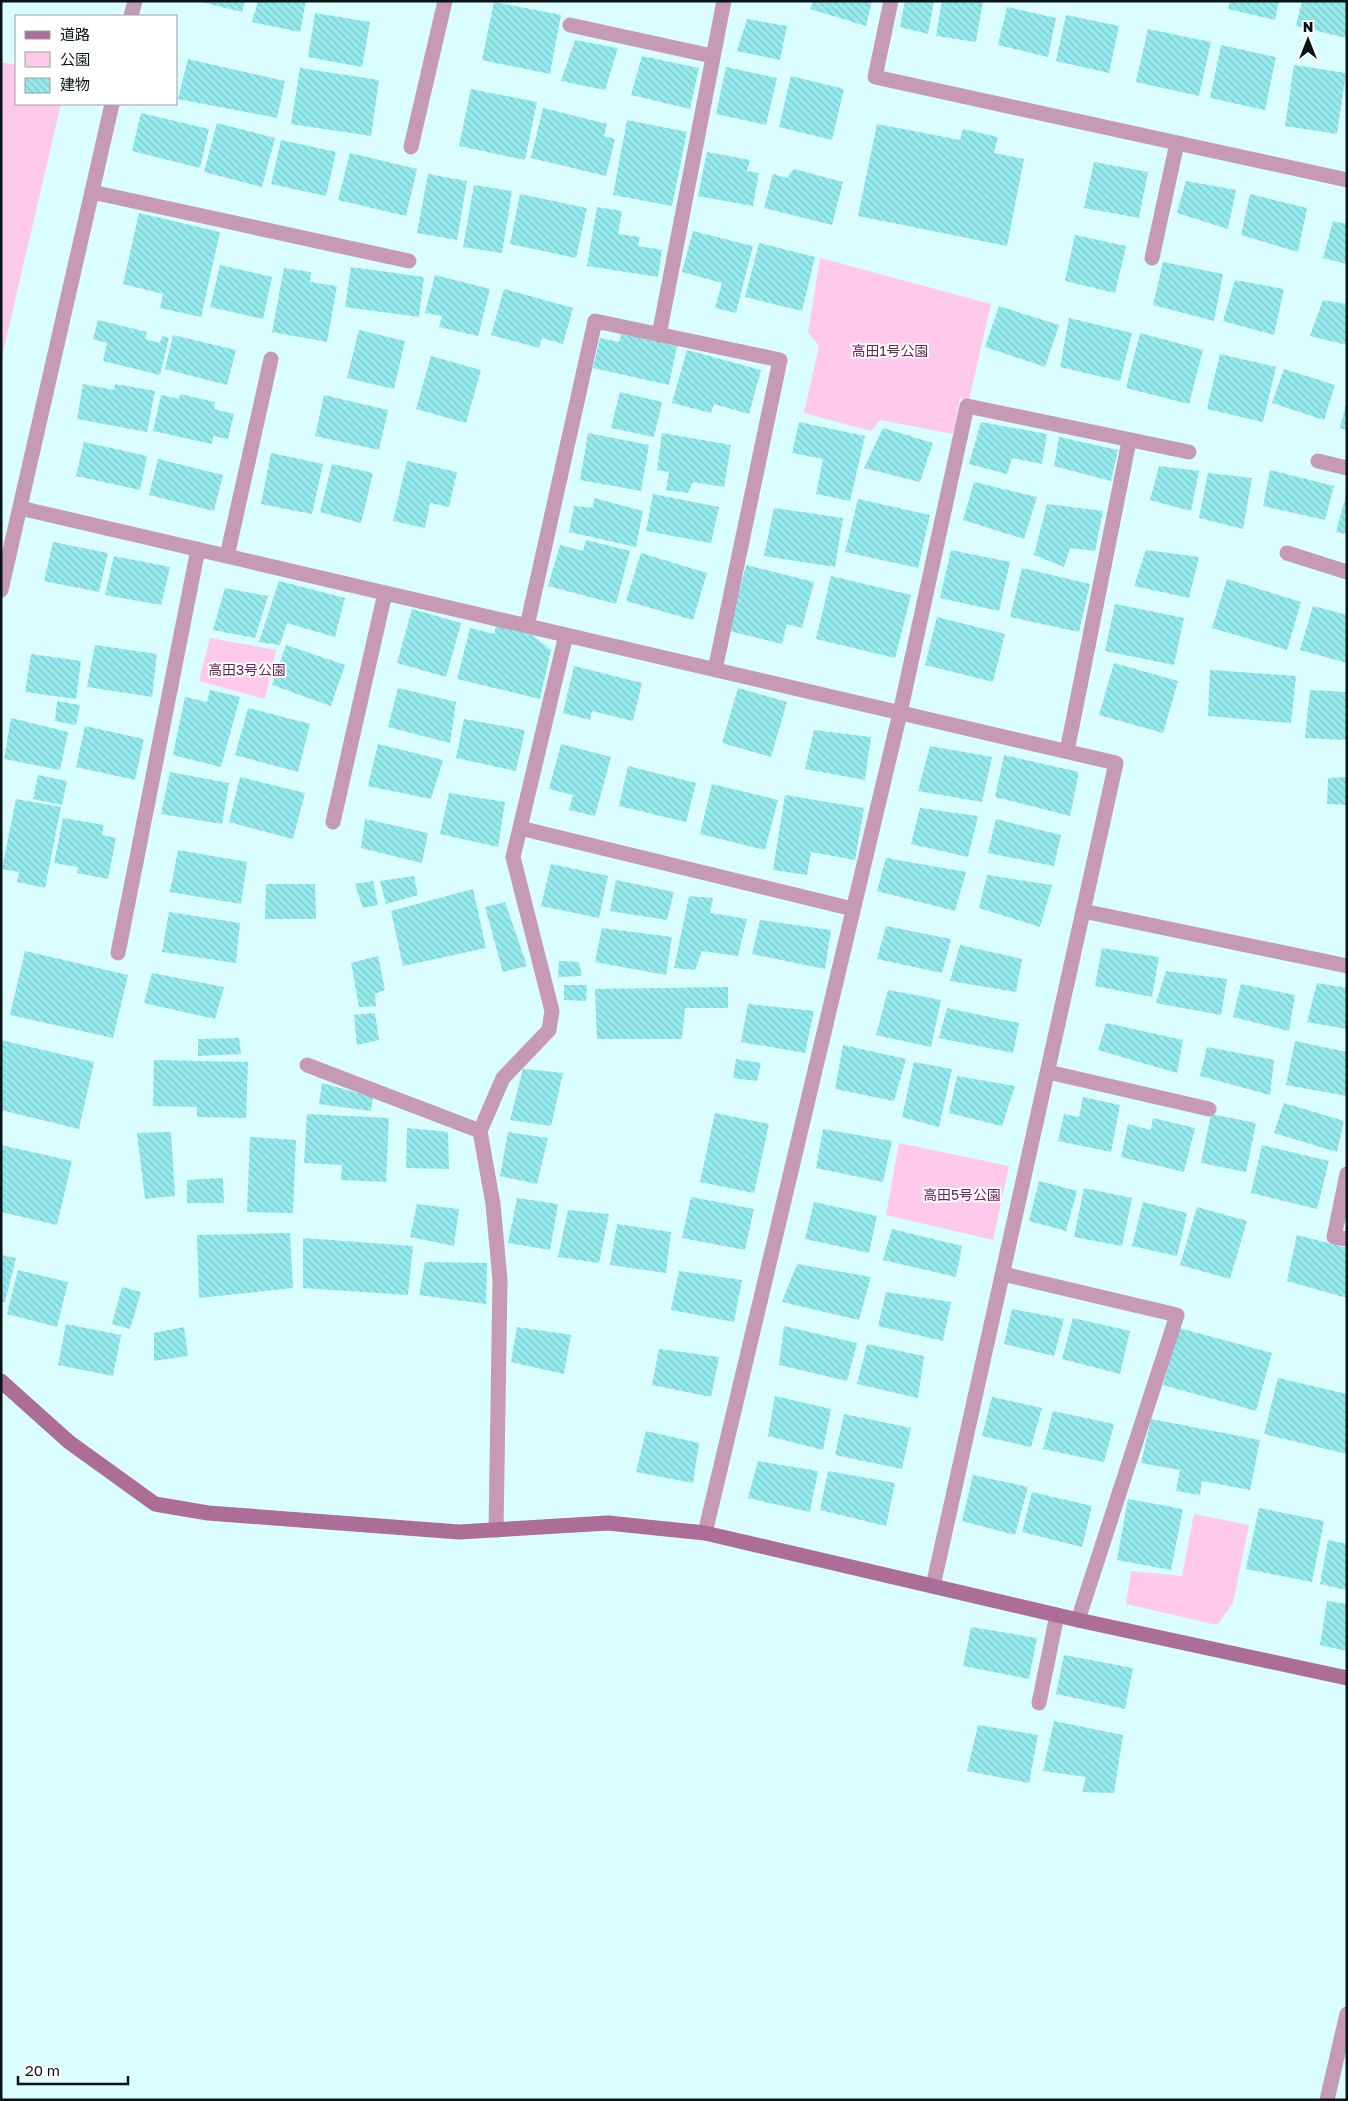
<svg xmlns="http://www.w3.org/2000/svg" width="1348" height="2101" font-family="'Golos Text','Noto Sans JP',sans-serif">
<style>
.park{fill:#fec9ea}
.building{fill:url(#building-back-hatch)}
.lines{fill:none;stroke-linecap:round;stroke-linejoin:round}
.lane{stroke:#c69ab5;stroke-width:15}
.street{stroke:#c69ab5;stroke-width:15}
.secondary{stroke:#ac6d96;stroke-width:15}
.labels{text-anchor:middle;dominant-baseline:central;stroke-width:4;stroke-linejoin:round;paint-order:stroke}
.park-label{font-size:14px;fill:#692655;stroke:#fff}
</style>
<defs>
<pattern id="building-back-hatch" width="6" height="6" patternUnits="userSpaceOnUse" patternTransform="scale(1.25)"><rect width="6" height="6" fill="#95eaed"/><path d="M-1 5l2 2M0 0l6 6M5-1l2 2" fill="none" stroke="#7fc8ca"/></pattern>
</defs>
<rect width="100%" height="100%" fill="#dafdfe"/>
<path class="park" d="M1 62 16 65V104H61L1 361Z
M820 258 991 304 969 400 960 398 953 434 880 420 871 431 804 413 819 346 808 332Z
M210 638 276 650 265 699 199 681Z
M899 1143 1009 1166 993 1240 886 1215Z
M1194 1514 1249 1525 1233 1603 1217 1625 1126 1604 1131 1571 1182 1576Z"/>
<path class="building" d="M197 1H245L242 12Z
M258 1H306L300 32 252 22Z
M813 1H872L866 26 810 9Z
M905 1H934L928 34 900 27Z
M942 1H983L976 42 936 36Z
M1230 1H1279L1275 20 1228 9Z
M1302 1H1347V38L1296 26Z
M494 2 561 15 550 74 482 60Z
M1007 7 1056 18 1048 57 998 45Z
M315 13 370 22 362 67 308 57Z
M1066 15 1119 26 1109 73 1056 61Z
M747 19 787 26 780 60 737 51Z
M1148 29 1211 42 1199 96 1136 82Z
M575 40 618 48 605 90 561 81Z
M1221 45 1276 57 1265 110 1210 98Z
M642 56 699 68 690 109 631 95Z
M188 59 285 81 277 118 178 99Z
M1294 65 1346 73 1337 134 1285 126Z
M726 67 777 78 766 125 716 114Z
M300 68 379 80 371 136 291 124Z
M791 76 844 89 832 140 779 127Z
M471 89 537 102 525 160 459 146Z
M543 108 607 124 604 136 615 139 606 176 531 158Z
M141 113 209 129 200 168 132 151Z
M627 120 687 132 672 206 613 195Z
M217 123 275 138 262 187 204 172Z
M877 124 960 140 963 129 998 137 994 153 1024 159 1007 246 858 216Z
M281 140 336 152 326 196 271 184Z
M707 152 750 160 747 171 759 173 753 206 698 196Z
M350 153 417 169 406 216 338 200Z
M1094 162 1148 172 1139 218 1084 208Z
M794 169 843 182 832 225 764 208 773 174 787 178Z
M428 174 467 181 457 240 417 233Z
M1186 181 1236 190 1228 229 1177 213Z
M474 185 512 191 502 253 463 247Z
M520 194 587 208 576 258 510 244Z
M1250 194 1307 208 1298 252 1241 235Z
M597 207 622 211 618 234 640 237 638 246 662 250 658 277 587 266Z
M139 213 220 232 201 317 160 308 163 294 123 284Z
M1333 221 1347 224V264L1323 258Z
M693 231 753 246 736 313 715 308 722 283 682 272Z
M1075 235 1126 246 1115 293 1065 281Z
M759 243 815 257 802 311 745 297Z
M1163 262 1223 274 1214 321 1153 305Z
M220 265 272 277 263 319 210 307Z
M351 267 424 277 419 317 345 307Z
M284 268 311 272 310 282 337 286 327 342 272 332Z
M435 275 490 289 478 336 439 327 442 316 425 313Z
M1235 280 1284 289 1274 335 1223 321Z
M504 289 573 308 563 344 542 338 539 348 491 335Z
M1323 300 1347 304V345L1310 336Z
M999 306 1059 325 1045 367 985 347Z
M1069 318 1132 333 1120 381 1060 367Z
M98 320 147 332 145 339 160 343 162 336 169 338 160 375 103 361 107 343 93 339Z
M359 330 405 341 394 389 347 378Z
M1140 333 1203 350 1189 404 1126 388Z
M621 334 677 346 669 385 593 368 600 338 619 342Z
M173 335 236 350 227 385 165 369Z
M687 350 761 370 749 414 714 404 711 413 672 403Z
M1220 354 1276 367 1263 422 1207 409Z
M431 356 481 370 466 423 416 409Z
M1284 369 1335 385 1324 420 1272 403Z
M83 384 114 390 115 384 155 391 147 432 77 419Z
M620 392 662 402 654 437 611 428Z
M180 394 215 402 214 409 234 414 228 439 213 436 212 444 153 431 161 395 179 399Z
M324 395 388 410 379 450 315 436Z
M1346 404H1347V430L1340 428Z
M799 422 865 436 850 501 816 494 823 459 792 453Z
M981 422 1047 434 1042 464 1012 458 1007 474 969 464Z
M883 428 933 443 920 482 864 468Z
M588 433 649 445 641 491 580 480Z
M662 433 731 445 724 487 693 482 688 493 666 490 669 472 657 470Z
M1059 437 1118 450 1111 481 1054 466Z
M84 442 147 456 140 490 76 476Z
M271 453 323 464 312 514 261 504Z
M158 459 223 475 214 511 149 495Z
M407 461 457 472 449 507 430 503 425 528 393 521Z
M332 464 373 473 361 523 320 512Z
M1159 466 1199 471 1191 511 1150 500Z
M1270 470 1334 486 1325 520 1263 506Z
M1208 473 1252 478 1243 529 1199 518Z
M974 482 1037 497 1024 539 963 520Z
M653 494 719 507 711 543 646 531Z
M1346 495H1347V534L1336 532Z
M594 498 643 511 636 547 569 532 574 506 593 508Z
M858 499 930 515 918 568 845 552Z
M1047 504 1103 511 1095 551 1070 548 1064 567 1034 555Z
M774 508 843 518 835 567 764 556Z
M586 540 630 551 616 604 548 586 560 545 583 551Z
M53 542 108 553 99 592 44 581Z
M951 550 1010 562 999 611 940 598Z
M1146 550 1199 557 1189 598 1134 586Z
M641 553 707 573 693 620 626 601Z
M114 556 170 567 161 605 105 595Z
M746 565 814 582 802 628 787 624 782 644 729 631Z
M1022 568 1090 584 1079 632 1010 617Z
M831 576 911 595 895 658 816 639Z
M1227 579 1301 602 1287 650 1212 628Z
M279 581 345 598 335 637 287 623 280 645 259 642Z
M225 588 268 596 255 638 213 630Z
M1115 604 1184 618 1174 665 1105 651Z
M1313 606 1347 615V663L1300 650Z
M412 609 461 623 446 677 397 663Z
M937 617 1005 634 993 682 925 665Z
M496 626 532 635 551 650 540 699 457 679 470 628 494 634Z
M95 645 157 654 152 697 87 687Z
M286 645 345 665 331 706 272 685Z
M31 654 81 661 76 699 25 692Z
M1114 663 1178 681 1163 733 1099 715Z
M574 666 642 683 633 721 592 711 590 720 563 713Z
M1210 670 1296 676 1291 723 1208 716Z
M398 688 456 702 450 743 388 727Z
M738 688 787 702 771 757 722 743Z
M210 690 240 697 221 767 173 755 185 697 207 702Z
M1310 690 1347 692V740L1305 738Z
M57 701 80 705 76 725 55 721Z
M248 708 310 724 298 772 235 755Z
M11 718 68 732 60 770 4 759Z
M464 719 525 730 516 771 456 758Z
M85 726 144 739 135 780 76 767Z
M814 730 871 737 865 780 805 769Z
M378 744 443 760 431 799 368 786Z
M561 744 611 757 595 816 569 810 573 795 549 789Z
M930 746 992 757 982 802 918 791Z
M1004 755 1079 772 1070 816 995 797Z
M628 766 696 783 686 822 619 806Z
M170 772 229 783 222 824 161 814Z
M38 775 67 781 62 805 33 799Z
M240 777 305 793 293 839 229 822Z
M1347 777V805L1327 804 1328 778Z
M712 784 778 800 765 850 700 834Z
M449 793 505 802 498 847 440 834Z
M785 795 864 808 855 860 811 852 807 875 773 870Z
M16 799 61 807 45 888 17 882 19 872 2 869Z
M920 808 978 816 968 857 911 844Z
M63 818 104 825 102 835 116 838 108 879 77 873 78 867 54 863Z
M365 819 428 833 422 863 361 848Z
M996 819 1061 835 1054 866 988 853Z
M178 850 247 862 241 904 170 892Z
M886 858 966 872 955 911 877 891Z
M551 864 608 876 599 918 541 906Z
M987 875 1052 885 1040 927 979 908Z
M414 876 418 895 386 904 380 881Z
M616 880 674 892 667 920 610 911Z
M373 881 378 905 363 908 355 884Z
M266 884H315L316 919H265Z
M473 889 486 948 403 966 391 911Z
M689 896 713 898 710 913 747 919 738 956 702 951 695 970 674 968Z
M505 902 527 966 503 972 485 907Z
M169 912 240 923 236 963 162 952Z
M760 920 831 930 825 969 752 954Z
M886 926 951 939 942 973 877 959Z
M602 928 672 937 666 975 595 962Z
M960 945 1022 959 1016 992 950 981Z
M1102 948 1159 957 1152 997 1095 986Z
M25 951 128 975 113 1038 10 1015Z
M378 956 385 990 375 994 376 1006 359 1007 351 963Z
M559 961 579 962 582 976 558 977Z
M1166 971 1227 979 1221 1015 1156 1003Z
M152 973 224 987 215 1019 144 1003Z
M1317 983 1347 988V1029L1307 1022Z
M1241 984 1295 995 1289 1031 1233 1017Z
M564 985H587L586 1001 564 1000Z
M728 987V1008H685L682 1039H597L595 989Z
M888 990 941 1000 931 1047 876 1035Z
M748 1004 814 1011 805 1053 741 1042Z
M947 1008 1019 1023 1013 1053 939 1038Z
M375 1013 379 1040 357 1045 354 1015Z
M1106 1023 1183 1040 1177 1073 1098 1050Z
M239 1038 241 1054 198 1056V1039Z
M1 1040 94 1062 79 1129 1 1110Z
M1295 1041 1347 1052V1096L1286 1085Z
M843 1045 906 1059 894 1101 835 1089Z
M1207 1047 1274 1060 1270 1095 1200 1076Z
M736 1059 761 1063 757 1081 733 1078Z
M154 1060 248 1062 246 1118 197 1117V1107L153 1106Z
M914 1062 952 1069 939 1127 902 1117Z
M523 1069 563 1073 551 1126 510 1120Z
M957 1076 1015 1086 1002 1126 949 1113Z
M322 1083 373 1097 371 1111 319 1104Z
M1083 1097 1120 1105 1111 1152 1058 1141 1064 1114 1079 1117Z
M1284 1103 1344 1121 1337 1152 1274 1133Z
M715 1113 769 1124 754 1193 700 1182Z
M307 1114 389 1118 386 1182 341 1180 342 1165 304 1163Z
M1211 1114 1256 1123 1246 1172 1201 1163Z
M1153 1118 1195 1128 1184 1172 1121 1157 1128 1124 1151 1130Z
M407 1128 448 1132 449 1169 406 1168Z
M823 1129 892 1141 883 1182 816 1168Z
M171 1132 175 1196 145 1199 137 1133Z
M508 1132 548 1138 537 1184 500 1176Z
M250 1137 296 1140 293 1213 247 1212Z
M1 1145 72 1161 57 1225 1 1212Z
M1262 1145 1329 1161 1317 1209 1251 1193Z
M223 1178 224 1203H187V1180Z
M1039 1181 1077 1191 1066 1231 1029 1221Z
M1084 1188 1132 1198 1122 1246 1074 1237Z
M691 1197 754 1209 745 1250 682 1238Z
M517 1198 558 1204 550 1250 508 1243Z
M814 1202 877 1216 869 1253 805 1239Z
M1143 1202 1187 1213 1177 1256 1132 1246Z
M417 1204 459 1209 454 1246 410 1237Z
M1197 1207 1247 1221 1230 1279 1180 1265Z
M568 1210 609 1214 599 1263 558 1257Z
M617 1224 671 1232 666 1273 610 1265Z
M892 1229 962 1246 956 1277 883 1260Z
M290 1233 293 1288 199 1298 197 1235Z
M1297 1235 1347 1248V1298L1287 1281Z
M303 1238 413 1246 408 1295 303 1288Z
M1 1255 16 1258 5 1302 1 1301Z
M425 1262 487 1263 486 1304 419 1295Z
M797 1264 871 1277 859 1320 782 1302Z
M18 1270 68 1282 57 1327 7 1314Z
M679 1271 742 1280 734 1322 671 1310Z
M122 1287 141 1292 130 1329 112 1324Z
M886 1292 951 1302 943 1341 878 1326Z
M1012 1309 1064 1319 1054 1356 1004 1344Z
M1073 1318 1130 1331 1120 1374 1062 1359Z
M66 1324 121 1335 113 1376 58 1365Z
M784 1326 857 1343 847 1381 779 1365Z
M184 1327 188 1356 154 1361V1333Z
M517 1327 571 1335 564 1374 511 1362Z
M1179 1328 1272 1353 1256 1411 1163 1385Z
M867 1344 924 1356 918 1398 857 1384Z
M659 1349 719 1357 711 1397 652 1385Z
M1278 1378 1347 1394V1454L1264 1434Z
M775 1396 831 1409 823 1450 768 1436Z
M992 1397 1042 1408 1031 1447 982 1436Z
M1053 1411 1114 1424 1104 1462 1043 1449Z
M844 1414 911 1428 902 1469 835 1455Z
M1151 1419 1260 1440 1250 1490 1202 1481 1200 1495 1176 1491 1180 1470 1141 1463Z
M646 1431 699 1443 693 1483 636 1472Z
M758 1461 818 1471 810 1512 748 1498Z
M828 1471 895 1483 886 1526 820 1510Z
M973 1475 1028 1487 1015 1535 962 1521Z
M1032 1492 1092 1506 1082 1547 1022 1532Z
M1128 1499 1183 1509 1171 1570 1117 1560Z
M1259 1508 1324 1521 1312 1582 1246 1569Z
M1328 1540 1347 1544V1590L1320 1584Z
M1327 1601 1347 1604V1651L1320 1645Z
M971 1627 1037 1638 1029 1679 963 1666Z
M1064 1655 1133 1668 1125 1709 1056 1694Z
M1054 1721 1123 1735 1114 1793 1082 1792 1086 1777 1043 1771Z
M978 1725 1038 1735 1029 1783 967 1771Z"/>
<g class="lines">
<path class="lane" d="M1152 258 1177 143
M1318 461 1347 468
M1287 553 1347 572
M1039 1703 1057 1615"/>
<path class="street" d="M891 1 875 77 1347 180
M131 16 135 1
M570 25 712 56
M411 147 445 1
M92 192 409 261
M659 335 724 1
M20 508 1116 763 933 1586
M227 556 271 359
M1 590 112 104
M527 626 595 321 780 360 715 670
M1067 751 1129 441
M333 822 385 593
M520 828 853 909
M1083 911 1347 966
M118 953 198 549
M307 1065 480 1131
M1048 1072 1209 1109
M1347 1174 1334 1237 1347 1239
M1003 1274 1177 1315 1078 1620
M496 1530 500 1280 493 1204 480 1131 503 1078 549 1030 552 1011 513 857 566 635
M705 1533 900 713 967 406 1189 452
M1327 2100 1347 2014"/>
<path class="secondary" d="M1 1381 69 1442 155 1504 208 1513 459 1532 608 1523 705 1533 1078 1620 1347 1678"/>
</g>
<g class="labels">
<g class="park-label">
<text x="890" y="350">高田1号公園</text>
<text x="247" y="669">高田3号公園</text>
<text x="962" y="1194">高田5号公園</text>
</g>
</g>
<rect width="1348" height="2101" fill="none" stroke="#081415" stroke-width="5"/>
<rect x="15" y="15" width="162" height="90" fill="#ffffff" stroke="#9ca1a1"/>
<rect x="25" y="31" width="25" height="8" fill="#ac6d96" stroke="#9ca1a1"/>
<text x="60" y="40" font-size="15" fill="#081415">道路</text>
<rect x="25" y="52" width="25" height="15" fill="#fec9ea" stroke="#9ca1a1"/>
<text x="60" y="65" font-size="15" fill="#081415">公園</text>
<rect x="25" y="78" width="25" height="15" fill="url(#building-back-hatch)" stroke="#9ca1a1"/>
<text x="60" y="90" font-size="15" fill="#081415">建物</text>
<g transform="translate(1308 40)" stroke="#ffffff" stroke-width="4" paint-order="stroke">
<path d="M0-4L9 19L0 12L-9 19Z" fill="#081415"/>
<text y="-8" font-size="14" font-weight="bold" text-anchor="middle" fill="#081415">N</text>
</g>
<path d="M18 2076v8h110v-8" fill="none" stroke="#081415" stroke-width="2.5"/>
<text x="25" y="2076" font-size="15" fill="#081415" stroke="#ffffff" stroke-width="4" paint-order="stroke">20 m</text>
</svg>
